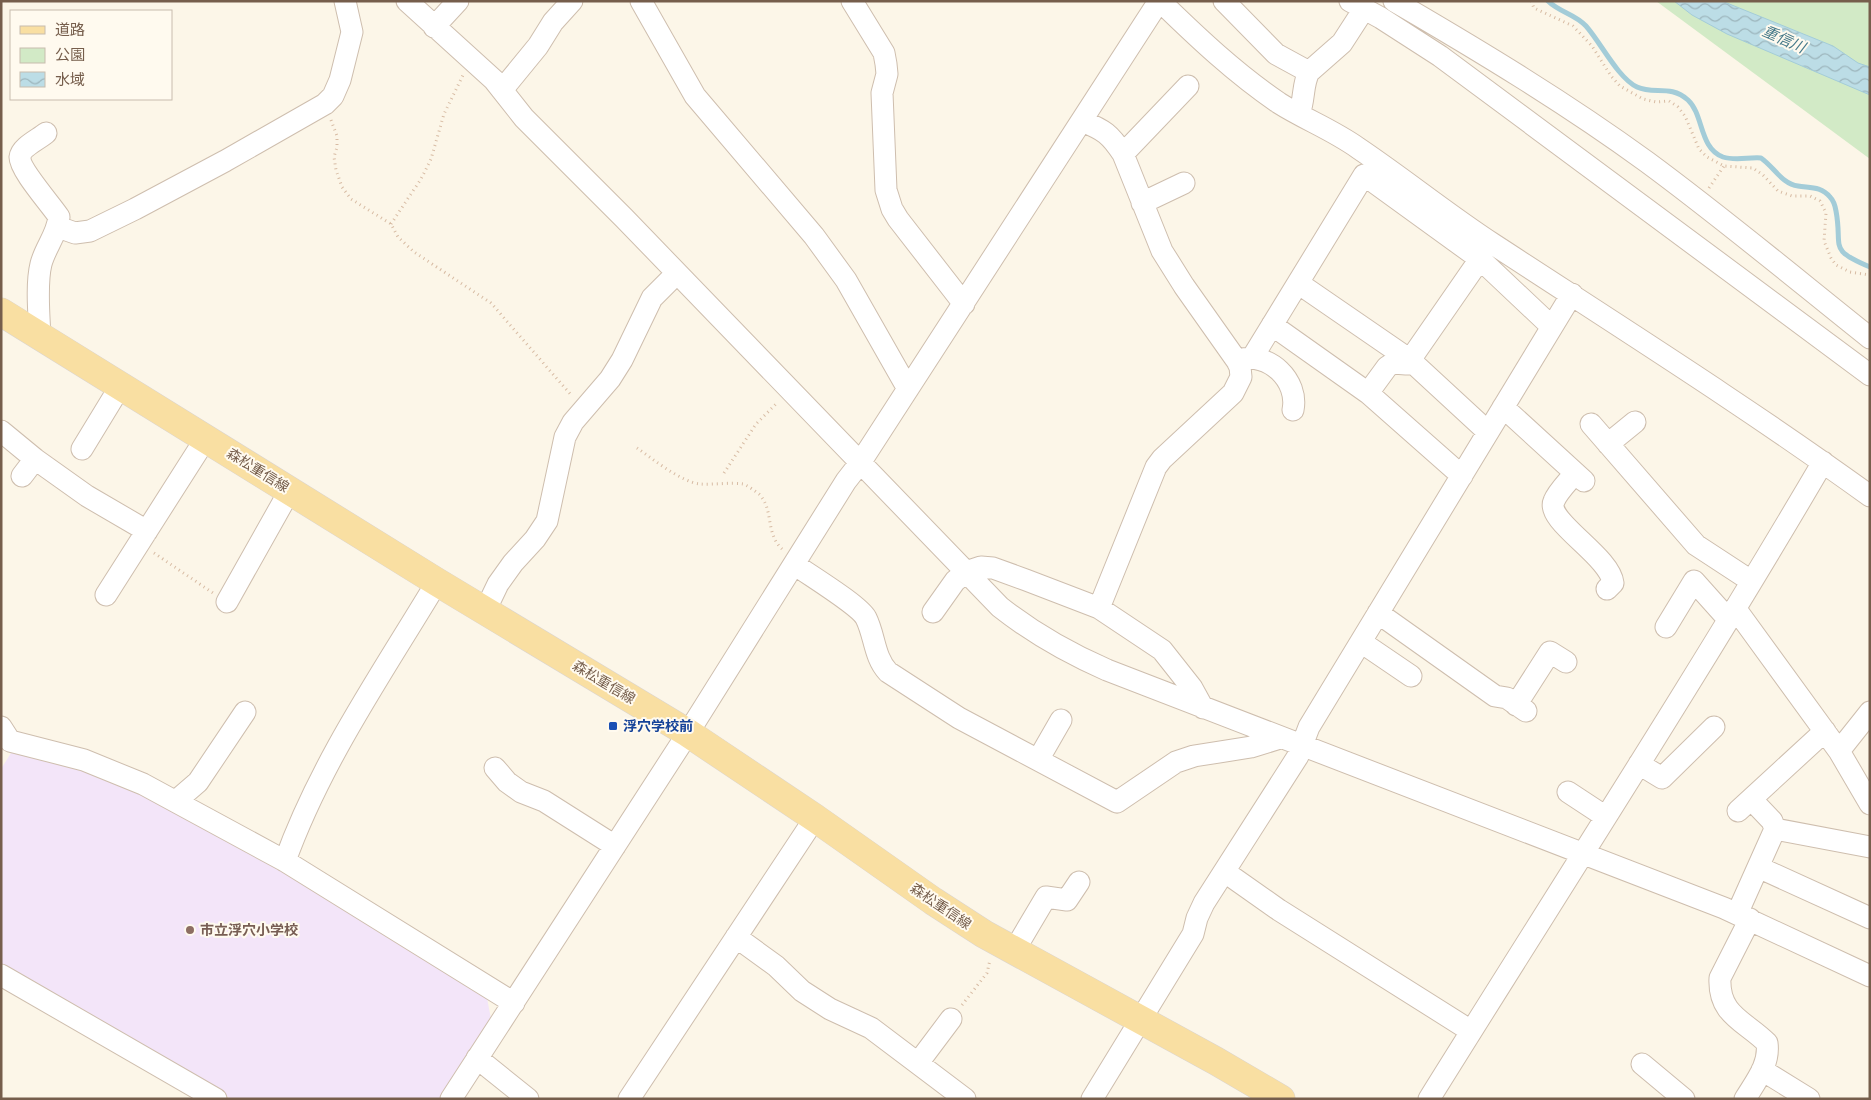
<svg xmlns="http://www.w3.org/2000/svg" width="1871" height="1100" font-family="'Asap Condensed','Noto Sans JP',sans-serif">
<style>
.education{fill:#f3e5f9}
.green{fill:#d2eac6}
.water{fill:url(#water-waves);stroke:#a3ccd8}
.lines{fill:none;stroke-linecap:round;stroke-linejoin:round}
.stream{stroke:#a3ccd8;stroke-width:5}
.minor-casing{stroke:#cebeae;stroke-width:23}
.major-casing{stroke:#dbd5d0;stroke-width:29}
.path{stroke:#d7bba3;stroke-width:3;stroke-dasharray:1 4;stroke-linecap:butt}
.minor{stroke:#fff;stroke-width:21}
.major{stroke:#f9dfa2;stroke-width:28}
.transit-dot{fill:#1a4fb4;stroke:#fffaef;stroke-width:2}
.education-dot{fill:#8d6e63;stroke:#fffaef;stroke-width:2}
.labels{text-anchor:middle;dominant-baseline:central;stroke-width:4;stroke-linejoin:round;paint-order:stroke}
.street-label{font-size:14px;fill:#765e4c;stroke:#fffaef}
.transit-label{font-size:14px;font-weight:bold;fill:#164399;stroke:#fffaef;text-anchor:start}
.education-label{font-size:14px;font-weight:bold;fill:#785e54;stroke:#fffaef;text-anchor:start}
.water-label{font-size:15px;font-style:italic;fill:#467a8a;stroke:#fffaef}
</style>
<defs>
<pattern id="water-waves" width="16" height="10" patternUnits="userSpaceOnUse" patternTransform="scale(1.25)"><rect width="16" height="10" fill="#bcdde6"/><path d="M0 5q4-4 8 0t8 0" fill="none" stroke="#9db6bd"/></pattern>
</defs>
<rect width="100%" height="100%" fill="#fcf6e8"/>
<path class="education" d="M25 752 74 766 125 785 229 841 325 897 487 998 492 1024 443 1099H231L202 1080 41 989 1 963V769L11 753Z"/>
<path class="green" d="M1656 1H1870V159Z"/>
<path class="water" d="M1674 1H1722L1833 46 1858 63 1870 67V95L1727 34 1692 15Z"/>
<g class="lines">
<path class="stream" d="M1548 1C1559 12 1575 14 1586 26 1601 43 1618 78 1637 87 1654 95 1670 84 1688 100 1704 115 1699 148 1723 157 1735 161 1749 157 1761 158 1774 167 1782 184 1798 186 1810 188 1821 186 1830 197 1834 201 1835 205 1836 211 1843 248 1827 249 1870 267"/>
<defs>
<path id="minor" d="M407 1 494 80 524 118 624 218 1000 607C1033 633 1068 653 1107 670L1724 908 1870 976
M641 1 695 96 814 236 846 280 908 389
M852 1 884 53 886 64 887 74 882 93 886 190 892 209 898 219 964 304
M1160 1C1198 38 1235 73 1279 103 1304 119 1333 130 1358 148 1404 179 1447 214 1493 244 1620 327 1747 407 1870 496
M1224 1 1276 54 1309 72C1302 85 1305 99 1299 114
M1350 1 1381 18 1440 56 1870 375
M1394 1C1480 51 1566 103 1647 162 1723 218 1796 279 1870 338
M434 27 458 1
M1309 72 1342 43 1364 9
M502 90 538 46 553 22 572 1
M1082 121C1104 130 1110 134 1123 154L1162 251 1184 286 1237 361 1240 367 1241 377 1233 393 1162 459 1156 467 1099 608
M1123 154 1188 86
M1142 203 1184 183
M58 227 75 233 90 231 135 209 225 161 325 104 333 96 340 80 352 32 345 1
M1480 259 1410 360 1488 432
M1298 283 1410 360 1406 364 1393 363 1387 367 1368 393
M1272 325 1368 393 1462 476
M40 336C39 315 36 284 41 264 45 248 57 235 59 217 52 206 19 169 20 157 21 147 39 139 46 133
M1252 358 1364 175 1480 259 1552 327
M1239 360C1269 351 1299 381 1293 410
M1503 407 1584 481
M1591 424 1696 545 1751 581
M1 431 35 459 87 496 147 531
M1608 444 1635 422
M82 449 121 385
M1575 473C1569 481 1558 491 1554 501 1545 521 1610 556 1613 583L1607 589
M22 476 35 459
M794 564C809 575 859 605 866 618 875 636 874 657 888 672L959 718 1117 802 1176 762 1194 756 1251 747 1280 738
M106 595 206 438
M227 602 290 490
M1735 608 1839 751 1870 804
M485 611 498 584 513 563 535 539 547 521 565 437 573 422 610 379 622 360 652 298 677 273
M933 612 955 581 966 572 981 567 993 568 1026 580 1099 608 1162 650 1192 688 1203 708
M1378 613 1495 696 1507 698 1526 711
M1666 627 1694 581 1728 619
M1361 642 1411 676
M1516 705 1550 652 1566 662
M1 727 10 741 84 760 143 784 285 861 514 1003
M1839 751 1870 712
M1038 760 1061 720
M1639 764 1662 778 1714 727
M495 768 507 782 521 792 544 801 615 846
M1568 792 1606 817
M1752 800 1772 821 1775 829
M176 801 198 782 245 712
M1738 811 1825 731
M285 861C321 761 383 672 437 582
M1758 867 1870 918
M1225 872 1279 910 1471 1031
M1737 914 1775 829 1870 847
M736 937 776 966 802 991 830 1009 871 1028 965 1099
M1014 951 1046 897 1067 900 1079 882
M1 975 216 1099
M477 1058 528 1099
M918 1063 951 1019
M1642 1064 1684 1099
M1762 1070 1809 1099
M451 1099 688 733 846 481 860 463 1159 1
M629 1099 815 818
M1092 1099 1193 934 1197 918 1204 903 1298 756 1309 727 1572 294
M1429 1099C1561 887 1697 677 1823 462
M1745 1099C1756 1081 1770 1064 1767 1043 1745 1021 1718 1015 1720 978L1750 919"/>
<path id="major" d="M1 312 437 582 688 733 815 818 933 901 984 934 1216 1061 1281 1099"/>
</defs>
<use href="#minor" class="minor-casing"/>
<use href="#major" class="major-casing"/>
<path class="path" d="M1531 1 1534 8 1573 26 1592 46 1611 76 1620 86 1643 99 1656 102 1669 101 1678 107 1685 116 1699 149 1707 157 1724 166 1753 168 1763 175 1778 191 1792 196H1810L1820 201 1826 213 1824 241 1831 258 1836 265 1850 272 1870 275
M331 120 337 136V147L334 157 336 170 342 187 351 199 391 224 398 237 414 252 491 303 572 396
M1709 188 1724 166
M391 224 421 179 431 159 444 114 463 75
M637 448C653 459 681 482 700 484 713 485 731 482 743 484 747 485 755 491 759 494 774 509 765 533 782 549
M724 473 756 424 778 402
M154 553 213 593
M962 1005 987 973 990 960"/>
<use href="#minor" class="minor"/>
<use href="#major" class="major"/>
</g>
<rect class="transit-dot" x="608" y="721" width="10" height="10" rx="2.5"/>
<circle class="education-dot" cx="190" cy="930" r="5"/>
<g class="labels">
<g class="street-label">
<text transform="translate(258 470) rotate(32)">森松重信線</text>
<text transform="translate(604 682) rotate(31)">森松重信線</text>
<text transform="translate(941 906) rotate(34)">森松重信線</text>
</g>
<g class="transit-label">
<text x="623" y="726">浮穴学校前</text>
</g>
<g class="education-label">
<text x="200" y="930">市立浮穴小学校</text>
</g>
<g class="water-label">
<text transform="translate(1784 39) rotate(24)">重信川</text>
</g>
</g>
<rect width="1871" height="1100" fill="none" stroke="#765e4c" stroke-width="5"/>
<rect x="10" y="10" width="162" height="90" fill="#fffaef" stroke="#c8bcae"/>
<rect x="20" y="26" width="25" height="8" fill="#f9dfa2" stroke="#c8bcae"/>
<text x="55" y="35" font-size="15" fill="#765e4c">道路</text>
<rect x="20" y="48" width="25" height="15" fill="#d2eac6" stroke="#c8bcae"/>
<text x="55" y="60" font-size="15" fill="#765e4c">公園</text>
<rect x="20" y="72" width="25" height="15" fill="url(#water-waves)" stroke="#c8bcae"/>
<text x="55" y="85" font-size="15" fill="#765e4c">水域</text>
</svg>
